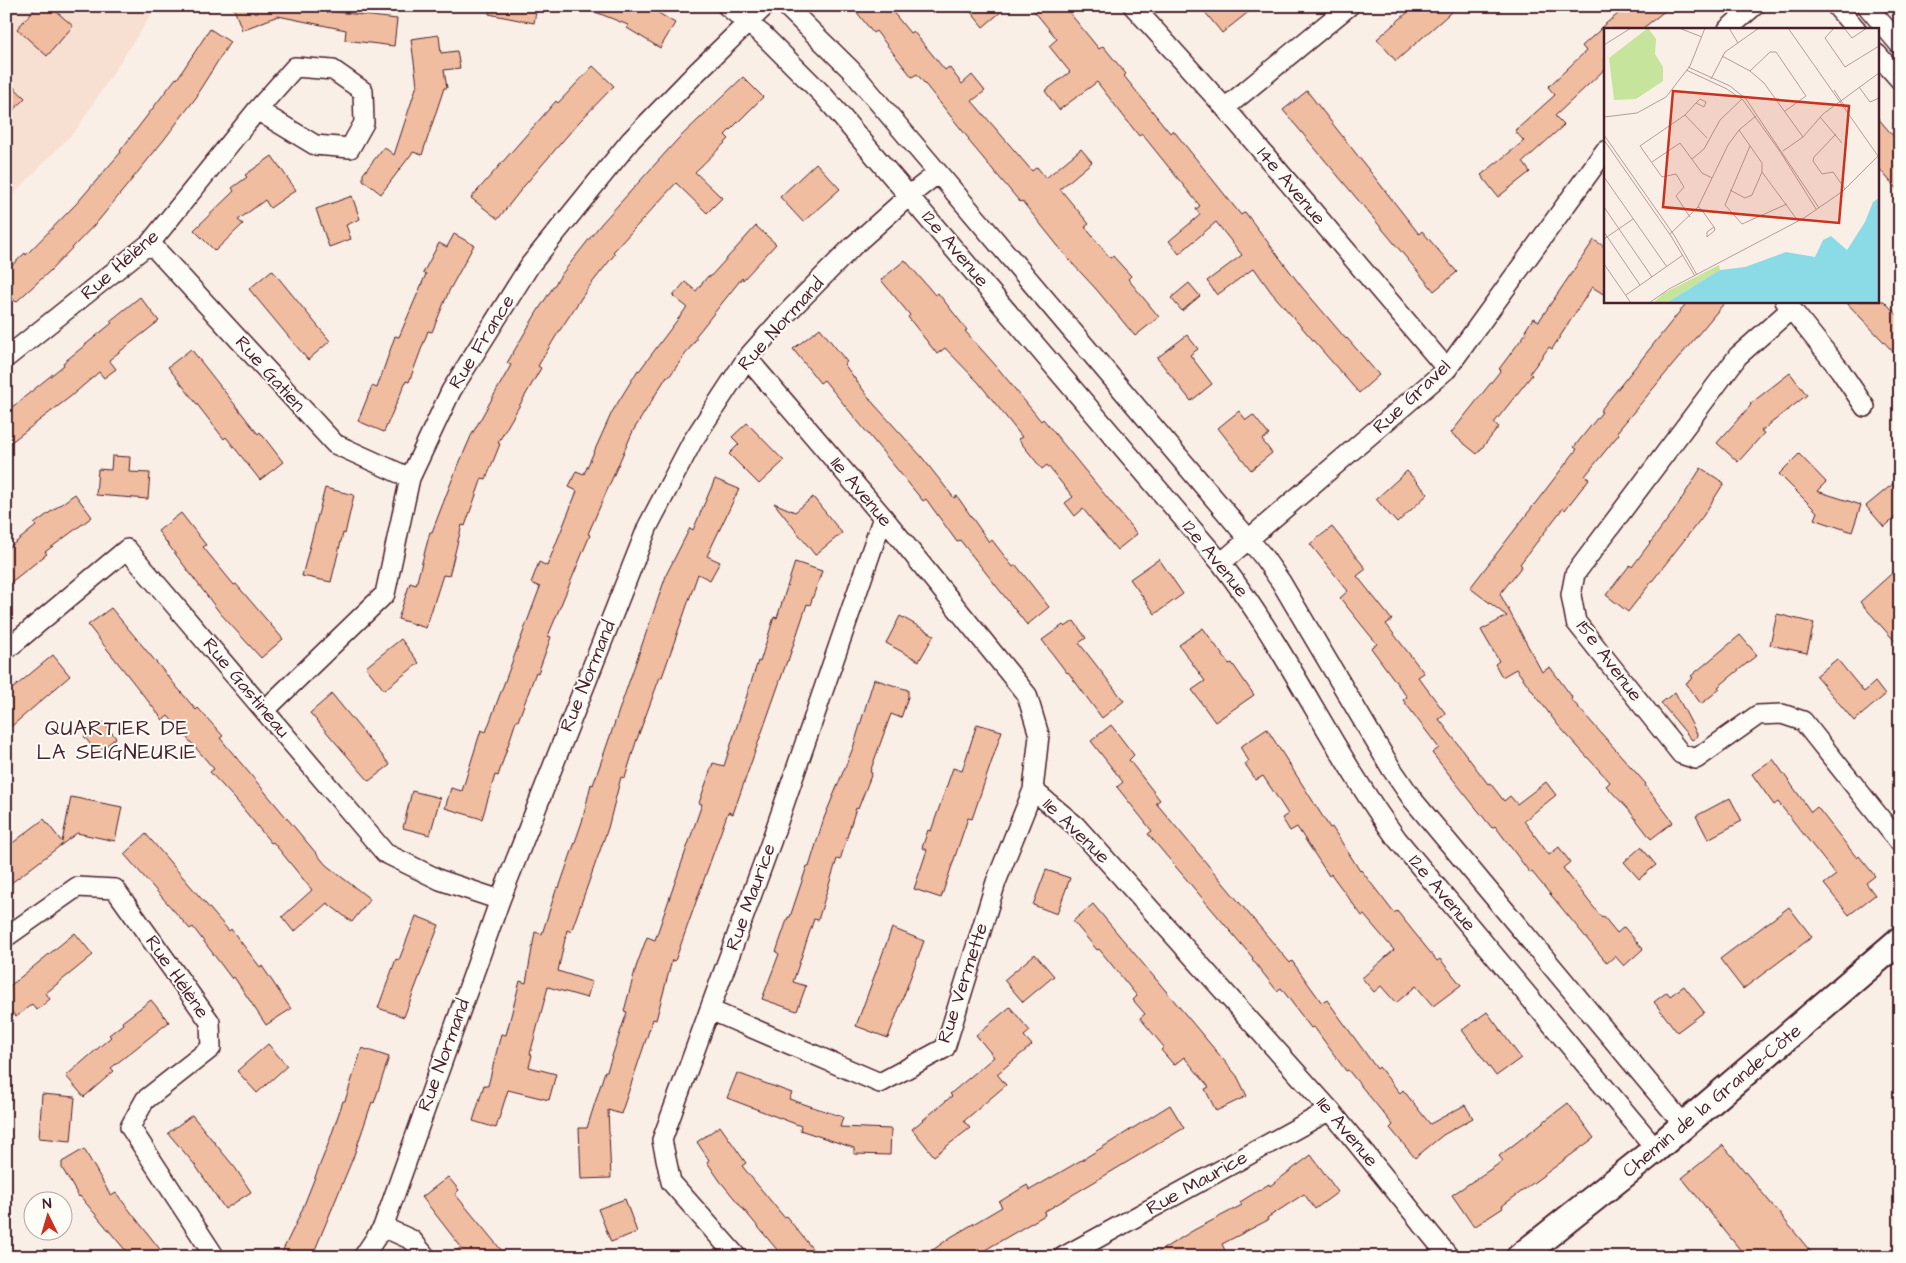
<svg xmlns="http://www.w3.org/2000/svg" width="1906" height="1263" font-family="'Architects Daughter',sans-serif">
<style>
.built{fill:#f7e0d1}
.building{fill:#f0bda1;stroke:#4a1f2b}
.lines{fill:none;stroke-linecap:round;stroke-linejoin:round}
.minor-casing{stroke:#4a1f2b;stroke-width:22}
.secondary-casing{stroke:#4a1f2b;stroke-width:30}
.minor{stroke:#fdfcf7;stroke-width:19}
.secondary{stroke:#fdfcf7;stroke-width:26}
.labels{text-anchor:middle;dominant-baseline:central;stroke-width:4;stroke-linejoin:round;paint-order:stroke}
.street-label{font-size:19px;fill:#4a1f2b;stroke:#fdfcf7}
.quarter-label{font-size:21px;letter-spacing:1px;fill:#4a1f2b;stroke:#fdfcf7}
.inset-road{fill:none;stroke:#b49c9b;stroke-width:1}
.view{fill:#c8321e;fill-opacity:0.15;stroke:#c8321e;stroke-width:2.5}
.inset-edge{fill:none;stroke:#4a1f2b;stroke-width:2.5}
</style>
<rect width="100%" height="100%" fill="#faefe6"/>
<filter id="ink" filterUnits="userSpaceOnUse"><feTurbulence type="fractalNoise" baseFrequency=".02" numOctaves="2"/><feDisplacementMap in="SourceGraphic" scale="10" xChannelSelector="R" yChannelSelector="G"/><feConvolveMatrix kernelMatrix="1 2 1 2 8 2 1 2 1" color-interpolation-filters="sRGB"/></filter>
<g filter="url(#ink)">
<path class="built" d="M6 6H157L76 130 6 202Z"/>
<path class="building" d="M37 6H50L73 26 47 56 17 29Z
M233 6H329L328 11 397 19 394 46 345 40 346 30 278 16 242 30Z
M490 6H537L534 23 489 14Z
M647 6 675 23 660 48 627 28 628 25 583 7Z
M852 6H888L910 33 913 31 945 70 949 67 962 84 972 75 985 91 972 101 1032 171 1037 167 1046 178 1081 149 1092 162 1060 189 1089 224 1085 227 1110 258 1113 256 1131 276 1128 279 1159 317 1135 336 1096 289 1070 261 1022 201 1020 202 968 140 969 139 917 74 912 77 876 31 873 33Z
M966 6H1008L983 27Z
M1030 6H1064L1099 49 1103 46 1126 74 1124 76 1170 133 1173 130 1241 215 1245 212 1301 286 1346 339 1347 338 1379 375 1359 393 1271 292 1254 268 1217 295 1207 281 1242 255 1216 222 1179 254 1169 241 1200 215 1196 209 1200 206 1142 134 1139 136 1097 82 1059 110 1045 91 1070 72 1049 46 1057 39Z
M1200 6H1256L1222 33Z
M1415 6H1458L1396 61 1377 39Z
M1628 6H1671L1642 29H1605V69L1555 116 1564 125 1523 162 1530 172 1498 197 1481 175 1524 141 1515 131 1555 95 1548 87 1586 51 1582 46 1601 29H1599Z
M210 29 230 42 197 94 198 95 163 141 99 220 50 271 16 302 6 292V271L25 253 26 255 77 203 121 152 120 151 176 78 177 79Z
M439 35 441 53 457 51 460 68 444 70 447 88H444L422 155 413 152 381 194 363 180V174L384 147 394 155 417 85 411 39Z
M593 66 614 86 579 122 524 186 498 219 471 198 556 101 558 103Z
M743 77 763 97 725 135 729 139 695 172 722 198 707 213 676 183 613 252 615 254 588 288 556 336 538 366 541 368 498 443 500 444 486 479 482 478 465 526 462 525 449 576 443 575 426 628 398 619 410 583 416 585 430 532H432L452 480 471 436 511 365 507 363 537 312 561 275 601 224 677 140Z
M6 80 25 98 6 118Z
M1307 91 1419 234 1422 231 1457 272 1434 291 1283 110Z
M1877 117 1900 144V193L1877 166Z
M272 156 296 190 270 208 265 200 238 220 243 224 215 251 194 230 234 191 232 188 247 177 245 175Z
M816 163 840 189 803 222 780 197Z
M352 196 360 219 346 225 351 239 329 247 316 209Z
M756 226 776 244 743 280 742 278 695 337 697 338 669 377 667 376 633 431 588 534 590 535 548 636 551 637 538 673 536 672 518 721H516L498 776 495 775 482 819 445 808 451 788 462 791 481 730 486 732 540 587 531 583 539 562 547 566 577 491 569 487 576 471 584 474 612 412 638 370 639 371 687 307 673 296 685 282 696 291 708 276 710 277Z
M454 234 474 245 449 291 432 332 428 331 409 382 406 381 384 432 358 421 372 386 377 388 395 336 399 337 426 274 423 273 439 243 447 247Z
M1594 240 1605 247V295L1592 287 1552 349 1549 347 1530 373 1532 375 1494 423 1499 427 1477 454 1451 433 1501 370 1499 369 1526 333 1525 331 1533 318 1539 321Z
M905 260 935 295 938 293 967 330 965 331 997 367 1041 421 1043 419 1137 534 1117 550 1083 509 1075 516 1065 503 1073 497 1047 465 1042 469 1018 439 1022 437 979 383 945 348 937 354 908 317 910 315 881 280Z
M272 270 330 341 308 360 249 289Z
M1189 283 1200 296 1182 311 1171 298Z
M140 297 159 321 109 360 116 369 104 378 99 372 70 397 6 446V411L22 400V399L64 365 63 363 112 323 110 321Z
M1688 301H1726L1617 432 1619 434 1585 476 1589 479 1565 510 1563 508 1520 564 1522 566 1500 594 1542 672 1550 667 1572 697 1571 699 1646 784 1645 785 1673 822 1651 839 1628 809 1606 786 1610 782 1557 724 1516 669 1502 677 1495 664 1499 661 1481 630 1507 616 1470 588 1577 449 1574 447 1602 412 1600 411Z
M1845 301H1884L1900 318V359Z
M820 328 847 362 844 364 873 403 921 456 954 498 957 496 989 542 992 540 1013 567 1016 565 1049 607 1027 625 960 540 957 542 926 499 923 501 824 380 820 383 793 349Z
M1187 335 1198 349 1190 355 1212 384 1191 401 1157 358Z
M191 349 258 434 260 432 283 462 260 480 226 437 224 439 168 367Z
M1790 373 1807 395 1761 431 1764 433 1738 462 1717 443 1751 405 1750 404Z
M1239 411 1246 420 1253 415 1269 435 1262 440 1272 453 1251 470 1218 428Z
M747 423 784 461 759 484 729 454 739 444 732 437Z
M1799 454 1826 482 1817 491 1861 505 1852 532 1814 519 1817 512 1779 474Z
M112 456 130 457 129 472 150 473 148 499 96 495 98 469 111 470Z
M1701 468 1724 483 1703 516 1628 612 1606 595 1630 565 1632 567 1674 511Z
M1407 471 1428 494 1397 523 1376 499Z
M1900 478V514L1884 527 1866 506Z
M715 479 739 489 707 556 720 562 710 580 698 574 662 677H660L636 742 625 778 621 777 608 828 571 932 567 930 558 971 592 982 587 998 548 987 530 1054 532 1055 529 1067 556 1074 549 1100 508 1090 496 1128 473 1121 484 1085 488 1086 501 1034 506 1035 520 981 526 983 535 932 542 934 557 887 559 888 582 822 591 784 593 785 667 573 690 528 693 530Z
M325 488 354 495 345 534 343 533 331 582 302 576Z
M75 494 92 517 45 552 47 554 6 586V550L36 526 34 524Z
M813 497 842 533 815 555 774 503 795 512Z
M181 513 206 545 203 547 234 585 236 584 283 639 261 658 220 613 158 531Z
M1332 527 1366 569 1357 576 1392 620 1386 624 1424 673 1418 677 1446 714 1439 719 1488 784 1490 783 1504 801 1510 796 1517 804 1546 782 1556 795 1524 821 1549 855 1559 847 1570 862 1563 868 1602 918 1604 917 1617 933 1624 927 1643 949 1624 966 1615 956 1607 963 1532 872 1530 873 1495 826 1492 828 1432 753 1439 748 1403 700 1407 697 1371 648 1377 644 1340 598 1348 591 1310 544Z
M1159 559 1183 594 1155 614 1130 579Z
M795 562 822 571 810 605 807 604 788 661H787L733 814 728 812 675 961 672 960 656 1020 653 1019 621 1114 608 1110 611 1178 581 1179 579 1128H587L605 1071H607L627 1012 624 1011 636 967 647 937 655 940 702 804 699 803 713 763 724 766 758 661 760 662 774 617 777 618Z
M1900 566V647L1860 602Z
M111 608 196 710 198 708 223 736 220 738 326 865 370 899 352 922 327 903 294 932 282 917 312 890 273 842 271 843 236 800 210 772 214 769 168 716 163 720 88 625Z
M1777 614 1814 623 1807 653 1770 645Z
M900 616 934 635 919 661 886 643Z
M1074 621 1086 638 1079 643 1124 701 1102 718 1068 672 1067 673 1042 640 1063 625 1065 627Z
M1203 628 1229 664 1232 663 1254 695 1215 722 1192 690 1205 681 1179 645Z
M1740 635 1757 655 1718 687 1720 689 1701 704 1686 683 1693 678 1691 676Z
M401 639 419 663 384 690 366 667Z
M53 655 70 676 6 731V694Z
M1837 659 1864 692 1875 682 1885 695 1854 721 1816 676Z
M874 679 908 690V697L901 718 891 714 870 772 872 773 858 809 856 808 840 860 837 859 818 920 814 919 793 982 806 986 797 1011 762 999 779 954 776 952 788 917H790L807 866 809 867 824 818 853 748Z
M1675 692 1698 736 1692 740 1661 703Z
M332 694 390 765 369 781 310 713Z
M103 722 116 738 97 753 84 736Z
M977 724 1002 731 972 819 968 818 941 898 914 889 927 850 922 848 928 830 931 831 953 768 962 771Z
M1111 725 1134 755 1129 760 1160 800 1156 803 1290 963 1292 961 1322 1003 1327 1000 1377 1069 1379 1067 1400 1093 1403 1090 1430 1124 1465 1105 1473 1118 1443 1135 1415 1158 1390 1128 1393 1125 1348 1070 1346 1071 1314 1027 1311 1028 1281 988 1277 991 1252 959 1253 958 1148 834 1152 831 1117 787 1123 782 1091 741Z
M1267 729 1330 828 1332 827 1360 871 1361 870 1394 913 1397 911 1437 961 1440 959 1461 985 1433 1006 1416 986 1396 1003 1381 986 1374 992 1362 978 1394 950 1364 915 1362 916 1331 874 1329 876 1297 827 1290 831 1282 818 1288 814 1277 797 1263 776 1256 780 1245 764 1249 761 1240 747Z
M1773 759 1811 812 1817 807 1857 858 1859 856 1875 876 1866 883 1875 895 1849 915 1824 884 1836 875 1778 802 1774 805 1752 774Z
M412 791 440 798 430 835 403 828Z
M71 797 122 807 115 841 77 833 6 887V848L44 819 62 842Z
M1730 798 1742 821 1708 839 1696 816Z
M146 834 229 931 231 929 260 967 262 966 291 1009 266 1025 234 977 232 979 193 927 190 929 124 854Z
M1641 847 1656 865 1639 879 1624 862Z
M1046 870 1070 878 1057 914 1033 905Z
M1093 904 1237 1076 1247 1096 1216 1111 1205 1089 1209 1087 1184 1057 1174 1065 1161 1050 1164 1047 1140 1018 1145 1014 1133 1000 1137 996 1099 949 1097 950 1073 921Z
M1789 907 1812 937 1743 989 1720 959Z
M416 916 439 925 404 1017 378 1008 396 959 399 960Z
M892 928 924 941 888 1038 856 1026Z
M75 933 93 955 46 993 50 999 37 1010 32 1004 16 1017 6 1005V989Z
M1035 954 1054 976 1023 1002 1004 980Z
M1684 986 1704 1012 1677 1032 1654 1002 1667 992 1670 996Z
M151 1000 169 1022 111 1068 114 1071 84 1097 66 1076 111 1037 109 1035 123 1024 122 1022Z
M1010 1007 1030 1031 1024 1036 1032 1045 997 1074 1006 1085 964 1121 970 1128 934 1156 912 1129 952 1096 950 1094 994 1057 976 1035Z
M1487 1012 1521 1058 1496 1076 1462 1030Z
M268 1044 287 1066 257 1093 237 1071Z
M362 1048 389 1057 374 1103 372 1102 353 1158 312 1257H294L282 1252 300 1215 329 1142 343 1101H345Z
M737 1073 792 1093 789 1099 843 1117 840 1127 891 1129 890 1155 854 1154V1148L800 1130 801 1126 727 1098Z
M42 1094 75 1097 71 1141 39 1138Z
M1568 1103 1594 1138 1502 1206 1503 1208 1474 1227 1452 1195 1503 1161 1499 1156Z
M1170 1105 1184 1128 1044 1212 1045 1215 973 1257H923L951 1237 1002 1207 999 1202 1027 1185 1030 1190 1090 1155Z
M192 1115 236 1169 251 1192 225 1209 195 1165 168 1133Z
M720 1126 746 1163 742 1166 784 1217 786 1216 819 1257H783L720 1181 707 1162 709 1160 697 1142Z
M1723 1145 1815 1257H1746L1682 1178Z
M84 1149 111 1196 116 1193 166 1257H131L80 1196 79 1197 62 1168V1162Z
M1311 1155 1338 1192 1315 1209 1304 1194 1267 1218 1268 1220 1222 1244 1228 1257H1150L1194 1230 1242 1205 1240 1202 1269 1184 1270 1186Z
M448 1177 459 1190 455 1194 507 1257H449L461 1247 422 1197Z
M625 1199 637 1232 611 1242 598 1209Z"/>
<g class="lines">
<defs>
<path id="minor" d="M727 6 763 35 823 95 1221 563C1288 650 1332 751 1397 839L1656 1149
M786 6 851 70 1262 555 1281 582 1391 768 1413 800 1684 1125
M1133 6 1225 108 1447 369
M1836 6 1856 29
M1867 6 1900 45
M1728 29 1754 6
M1877 54 1900 80
M1225 108 1349 6
M150 243 335 444 410 478
M1785 301 1840 370 1865 407
M1791 309 1738 356 1575 574 1571 595 1576 622 1681 754 1696 759 1758 715 1782 714 1803 721 1900 843
M6 358 150 243 257 110 295 67 333 70 363 91 364 123 350 148 315 145 257 110
M747 358 883 517 1027 695 1039 735 1033 790 1076 826 1330 1110 1449 1257
M1221 563 1447 369 1605 151
M6 650 127 549 385 853 440 880 500 900
M265 710 385 594 410 478 451 391 530 265 631 140 697 72 765 6
M6 937 77 887 115 889 210 1022 211 1048 145 1100 130 1127 215 1257
M710 1010 880 1083 945 1048 996 882 1033 790
M383 1227 412 1240 426 1257
M363 1257 383 1227 500 900 648 526 692 442 747 358 787 313 853 246 910 195 938 173
M737 1257 671 1182 662 1140 771 842 883 517
M1063 1257 1330 1110"/>
<path id="secondary" d="M1520 1257 1656 1149 1900 940"/>
</defs>
<use href="#minor" class="minor-casing"/>
<use href="#secondary" class="secondary-casing"/>
<use href="#minor" class="minor"/>
<use href="#secondary" class="secondary"/>
</g>
</g>
<g class="labels">
<g class="street-label">
<text transform="translate(1291 186) rotate(50)">14e Avenue</text>
<text transform="translate(955 249) rotate(50)">12e Avenue</text>
<text transform="translate(120 265) rotate(-41)">Rue Hélène</text>
<text transform="translate(781 324) rotate(-48)">Rue Normand</text>
<text transform="translate(482 342) rotate(-58)">Rue France</text>
<text transform="translate(270 374) rotate(48)">Rue Gatien</text>
<text transform="translate(1412 397) rotate(-43)">Rue Gravel</text>
<text transform="translate(861 492) rotate(50)">11e Avenue</text>
<text transform="translate(1215 559) rotate(51)">12e Avenue</text>
<text transform="translate(1609 661) rotate(53)">15e Avenue</text>
<text transform="translate(588 676) rotate(-68)">Rue Normand</text>
<text transform="translate(246 688) rotate(50)">Rue Gastineau</text>
<text transform="translate(1076 831) rotate(44)">11e Avenue</text>
<text transform="translate(1442 893) rotate(50)">12e Avenue</text>
<text transform="translate(751 897) rotate(-70)">Rue Maurice</text>
<text transform="translate(177 977) rotate(55)">Rue Hélène</text>
<text transform="translate(963 983) rotate(-72)">Rue Vermette</text>
<text transform="translate(444 1055) rotate(-70)">Rue Normand</text>
<text transform="translate(1712 1101) rotate(-40)">Chemin de la Grande-Côte</text>
<text transform="translate(1347 1132) rotate(50)">11e Avenue</text>
<text transform="translate(1197 1183) rotate(-29)">Rue Maurice</text>
</g>
<g class="quarter-label">
<text x="117" y="728">QUARTIER DE<tspan x="117" dy="24">LA SEIGNEURIE</tspan></text>
</g>
</g>
<g transform="translate(1604 28)">
<rect width="275" height="275" fill="#faefe6"/>
<path d="M44 0 52 11 51 26 59 39V53L32 71 10 72 5 30ZM115 237 116 242 62 275H49L60 265Z" fill="#c6e49c"/>
<path d="M275 170V275H62L116 242 141 239 182 224 211 229 219 212 227 208 243 222 261 194 269 174Z" fill="#8bdbe6"/>
<path class="inset-road" d="M75 0 98 9M125 0 134 15M184 0 274 128M230 0 221 10 241 39 275 18M240 0 248 10 263 0M0 17 27 0M118 28 146 43 160 55 199 109M84 39 126 58 142 71 215 180M82 42 123 61 139 72 177 125 212 181M146 43 166 24H172L202 68 181 83M107 51 121 24 155 0M255 59 266 74 275 70M230 62 242 80M81 87 103 110M0 89 33 85 62 69 86 38 101 0M216 89 238 115M135 102 158 135V144L194 193M232 106 210 129 209 133 218 146 229 144 241 161M0 107 70 207 93 247M0 112 67 208 91 248M146 118 121 177 138 196 183 176M179 123 199 109 219 86 275 45M88 131 100 121 116 92 138 71M48 134 76 115 98 145 108 150M0 149 63 239M126 162 141 170 148 167 158 144M0 179 48 249M94 179 97 181 110 199 111 202 103 209V204L110 199M86 189 72 168 80 159 72 146 58 149 36 118 81 87 92 75 96 71 102 74 100 79 92 75M0 204 36 257M66 206 94 179 124 117 135 102 152 88M0 211 29 191M0 236 27 275M22 267 79 227M45 275 65 261 200 190 239 163 275 127"/>
<path class="view" d="M69 63 245 78 235 195 59 179Z"/>
<rect width="275" height="275" class="inset-edge"/>
</g>
<rect width="1906" height="1263" fill="none" stroke="#fdfcf7" stroke-width="25"/>
<rect x="12" y="12" width="1881" height="1238" fill="none" stroke="#4a1f2b" stroke-width="2" filter="url(#ink)"/>
<g transform="translate(48 1216) rotate(355)"><circle r="24" fill="#fdfcf7" stroke="#b5a4a5"/>
<path d="M0-4L9 19L0 12L-9 19Z" fill="#c8321e"/>
<text y="-8" font-size="14" font-weight="bold" text-anchor="middle" fill="#4a1f2b">N</text>
</g>
</svg>
